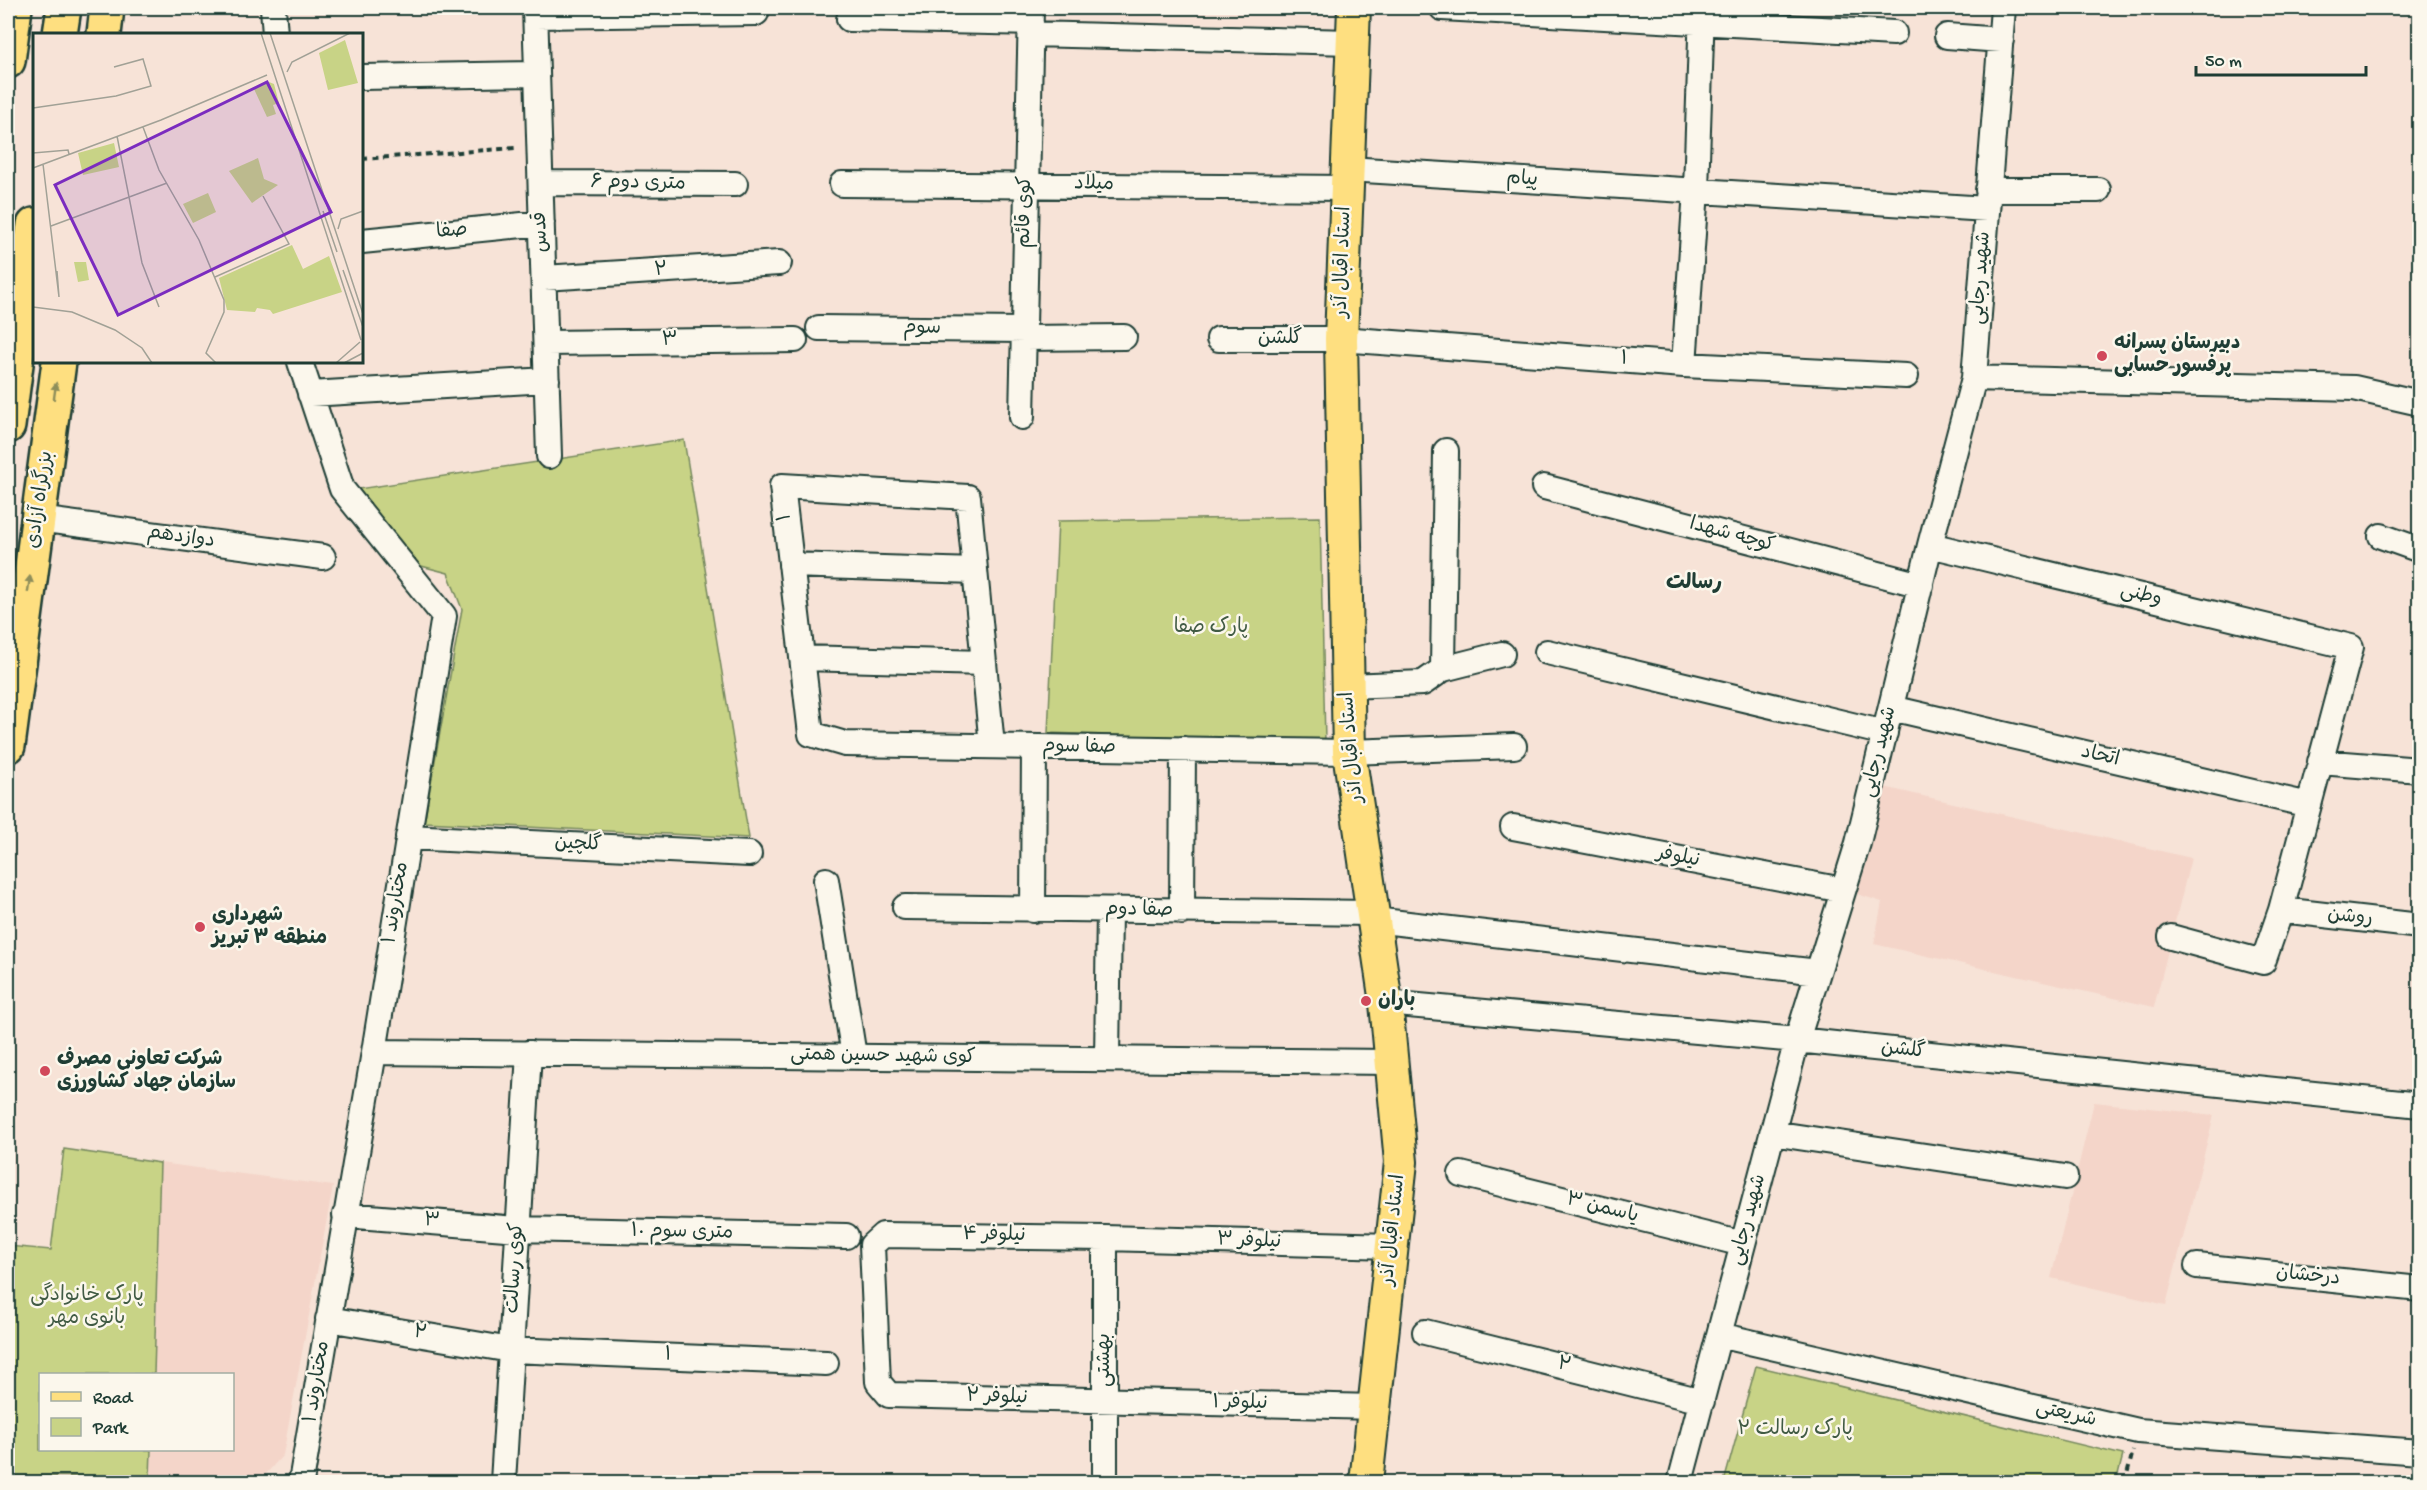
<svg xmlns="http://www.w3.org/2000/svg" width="2427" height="1490" font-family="'Gochi Hand','Playpen Sans Arabic',sans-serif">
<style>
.built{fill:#f4d5c9}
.green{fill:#c8d386;stroke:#74885d;stroke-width:1.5}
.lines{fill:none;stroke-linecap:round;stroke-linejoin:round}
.minor-casing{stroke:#1f3d34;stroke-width:28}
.major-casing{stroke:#1f3d34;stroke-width:36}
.highway-casing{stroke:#1f3d34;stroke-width:38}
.path{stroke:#1f3d34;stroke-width:4;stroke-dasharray:6 4.5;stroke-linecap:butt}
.minor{stroke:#fbf7ec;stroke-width:24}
.major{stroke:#fedf80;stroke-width:32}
.highway{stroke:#fedf80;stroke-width:33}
.oneway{fill:#8e8e5a}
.poi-dot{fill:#d1495b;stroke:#fbf7ec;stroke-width:2}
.labels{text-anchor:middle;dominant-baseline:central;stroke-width:5;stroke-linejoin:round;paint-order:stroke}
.street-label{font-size:20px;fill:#1f3d34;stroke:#fbf7ec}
.poi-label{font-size:20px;font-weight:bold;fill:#1f3d34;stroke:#fbf7ec;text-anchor:start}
.park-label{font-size:20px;fill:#415b44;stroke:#fbf7ec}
.neighbourhood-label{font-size:21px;font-weight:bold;fill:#1f3d34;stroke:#fbf7ec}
.inset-road{fill:none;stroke:#a1a196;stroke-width:1.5}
.view{fill:#7b2cbf;fill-opacity:0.15;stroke:#7b2cbf;stroke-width:3}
.inset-edge{fill:none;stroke:#1f3d34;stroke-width:3}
</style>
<rect width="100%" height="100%" fill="#f7e3d7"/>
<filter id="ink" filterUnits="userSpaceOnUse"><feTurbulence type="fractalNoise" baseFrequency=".0167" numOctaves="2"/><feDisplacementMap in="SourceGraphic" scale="12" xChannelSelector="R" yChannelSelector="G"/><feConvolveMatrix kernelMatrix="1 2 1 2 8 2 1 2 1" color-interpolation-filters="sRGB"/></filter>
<g filter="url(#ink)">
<path class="built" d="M1884 787 2191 858 2154 1007 1874 944 1882 902 1854 893Z
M2094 1102 2214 1115 2166 1305 2051 1278Z
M160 1163 333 1186 283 1455 264 1476 150 1477 151 1450H232V1374H154Z"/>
<path class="green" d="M684 440 749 838 424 822 462 609 448 573 383 556 358 489Z
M1320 517 1325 742 1048 733 1058 521Z
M64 1149 160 1163 154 1374H40V1450H151L150 1477 8 1476V1246L51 1250Z
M1756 1366 2123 1455 2116 1482H1724Z"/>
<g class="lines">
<defs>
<path id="minor" d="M273 8 275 34
M535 8 549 456
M1442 8 1894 33
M536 16 756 13
M849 19 1031 23
M1031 34 1352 42
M1947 36 2001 40
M362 77 537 74
M1348 169 1987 209
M541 183 735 184
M842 184 1347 188
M1988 190H2098
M362 241 542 223
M544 278 779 263
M819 328 1024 330
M1024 338 1124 337
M1219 339H1341L1684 365 1906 376
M546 343 795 340
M300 362 342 489 444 616 374 1052 301 1482
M1684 365 1696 190 1702 8
M1974 378 2354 388 2420 403
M310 394 547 380
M1022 417 1031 8
M1544 487 1921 585
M38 519 323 557
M2381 536 2420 550
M1930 545 2351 647 2281 910 2263 962 2171 937
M791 565 975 571
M1547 652 1885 733
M802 658 984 663
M1443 669 1446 451
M1347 686 1423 683 1443 669 1502 654
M1891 708 2309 805
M992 746 968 497 782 486 811 734 845 744 1349 752 1514 746
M2320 762 2420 770
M1513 827 1843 890
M408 837 749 854
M826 880 854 1056
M905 907 1372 913
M1033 910 1034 747
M2281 910 2420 926
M1182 912 1183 749
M1374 920 1818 972
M1386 1003 1797 1040 2420 1105
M374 1052 1392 1062
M1107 1059 1109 911
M1772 1133 2065 1177
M1461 1174 1743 1244
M345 1215 518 1229 846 1236
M2197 1266 2420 1289
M328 1319 511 1350 826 1363
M1425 1332 1702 1401
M1719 1335 2138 1431 2420 1452
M1375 1407 889 1395 878 1382 872 1245 883 1235 1105 1238 1392 1246
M503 1482 529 1053
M1105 1482V1238
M1680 1482 1797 1040 1858 843 1930 545 1974 378 2003 8"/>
<path id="major" d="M1354 8 1341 339 1349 752 1386 1003 1401 1162 1366 1482"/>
<path id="highway" d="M60 34 64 8
M104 34 107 8
M8 61 15 8
M8 426 34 225
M8 746 59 362"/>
</defs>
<use href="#minor" class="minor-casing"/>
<use href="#major" class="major-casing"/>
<use href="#highway" class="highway-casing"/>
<path class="path" d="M362 159 516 148
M2125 1482 2133 1451"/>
<use href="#minor" class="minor"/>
<use href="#major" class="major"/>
<use href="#highway" class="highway"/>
</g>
<defs><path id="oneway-solid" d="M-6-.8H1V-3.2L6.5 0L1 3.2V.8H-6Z" transform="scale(1.5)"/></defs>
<g class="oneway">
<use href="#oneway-solid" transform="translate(55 391) rotate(-82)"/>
<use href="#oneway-solid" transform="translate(29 584) rotate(-82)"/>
</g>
</g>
<g class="poi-dot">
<circle cx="2102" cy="356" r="6"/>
<circle cx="200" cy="927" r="6"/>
<circle cx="1366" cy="1001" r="6"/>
<circle cx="45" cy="1071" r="6"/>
</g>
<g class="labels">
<g class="street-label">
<text transform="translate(1522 180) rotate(4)">پیام</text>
<text transform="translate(638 184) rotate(1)">۶ متری دوم</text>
<text transform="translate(1094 185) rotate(1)">میلاد</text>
<text transform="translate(1026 212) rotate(-89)">کوی قائم</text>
<text transform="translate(452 232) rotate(-6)">صفا</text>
<text transform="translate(542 232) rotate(-92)">قدس</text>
<text transform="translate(1344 262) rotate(-88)">استاد اقبال آذر</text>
<text transform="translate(661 271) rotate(-4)">۲</text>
<text transform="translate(1982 278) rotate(-86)">شهید رجایی</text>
<text transform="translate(922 329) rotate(1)">سوم</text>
<text x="1280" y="339">گلشن</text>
<text transform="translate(670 341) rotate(-1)">۳</text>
<text transform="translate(1624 360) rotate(4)">۱</text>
<text transform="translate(41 500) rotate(-82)">بزرگراه آزادی</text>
<text transform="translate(786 517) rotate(-97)">۱</text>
<text transform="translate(1732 536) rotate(15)">کوچه شهدا</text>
<text transform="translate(181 538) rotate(8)">دوازدهم</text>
<text transform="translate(2141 596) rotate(14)">وطنی</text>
<text transform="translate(1353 747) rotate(-95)">استاد اقبال آذر</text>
<text transform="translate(1079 748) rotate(1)">صفا سوم</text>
<text transform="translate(1880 752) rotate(-76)">شهید رجایی</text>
<text transform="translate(2100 757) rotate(13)">اتحاد</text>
<text transform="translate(578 845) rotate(3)">گلچین</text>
<text transform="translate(1678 858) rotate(11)">نیلوفر</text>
<text transform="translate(397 903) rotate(-81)">مختاروند ۱</text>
<text transform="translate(1139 911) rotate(1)">صفا دوم</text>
<text transform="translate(2350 918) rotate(6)">روشن</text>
<text transform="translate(1903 1051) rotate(6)">گلشن</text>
<text transform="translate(883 1057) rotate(1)">کوی شهید حسین همتی</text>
<text transform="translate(1602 1209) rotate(14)">یاسمن ۳</text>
<text transform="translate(1749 1220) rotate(-75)">شهید رجایی</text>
<text transform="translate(432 1222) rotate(5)">۳</text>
<text transform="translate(1394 1230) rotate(-84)">استاد اقبال آذر</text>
<text transform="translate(682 1233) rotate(1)">۱۰ متری سوم</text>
<text transform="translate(994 1236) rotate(1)">نیلوفر ۴</text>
<text transform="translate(1249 1242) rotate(2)">نیلوفر ۳</text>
<text transform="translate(516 1268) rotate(-87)">کوی رسالت</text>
<text transform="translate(2308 1277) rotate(6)">درخشان</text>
<text transform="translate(420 1334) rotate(10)">۲</text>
<text transform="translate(668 1356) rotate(3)">۱</text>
<text transform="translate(1105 1360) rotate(-90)">بهشتی</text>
<text transform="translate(1564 1366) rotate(14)">۲</text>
<text transform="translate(318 1382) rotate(-81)">مختاروند ۱</text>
<text transform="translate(997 1398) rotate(2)">نیلوفر ۲</text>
<text transform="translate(1240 1404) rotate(1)">نیلوفر ۱</text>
<text transform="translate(2066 1415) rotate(13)">شریعتی</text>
</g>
<g class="poi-label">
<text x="2114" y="344">دبیرستان پسرانه<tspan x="2114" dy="23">پرفسور حسابی</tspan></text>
<text x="212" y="916">شهرداری<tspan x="212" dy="23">منطقه ۳ تبریز</tspan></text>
<text x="1378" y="1001">باران</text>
<text x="57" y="1060">شرکت تعاونی مصرف<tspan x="57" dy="23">سازمان جهاد کشاورزی</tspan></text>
</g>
<g class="park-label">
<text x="1211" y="628">پارک صفا</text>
<text x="87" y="1296">پارک خانوادگی<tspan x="87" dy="23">بانوی مهر</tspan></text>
<text x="1795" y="1430">پارک رسالت ۲</text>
</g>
<g class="neighbourhood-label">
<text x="1694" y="584">رسالت</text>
</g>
</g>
<g transform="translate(33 33)">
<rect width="330" height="330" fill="#f7e3d7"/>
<path d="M312 7 325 50 295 57 286 20ZM236 49 241 51 246 70 240 72 243 81 234 84 221 56ZM81 110 86 134 50 142 45 120ZM225 125 231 146 245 152 219 170 196 138ZM175 160 183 179 160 190 150 171ZM259 212 270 236 296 223 309 259 240 281 237 277 224 275 222 279 194 277 186 245ZM41 229H53L56 247 45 249Z" fill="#c8d386"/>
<path class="inset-road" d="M228 0 328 307M237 0 330 281M254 39 259 29 317 0M0 75 83 63 118 53 110 26 81 34M110 94 126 137 166 207 191 267V279L173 320 183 330M84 103 109 230 126 274M0 120 35 117 36 121M10 131 26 264M0 135 128 87 234 42M290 178 304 219M18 193 134 150M305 196 308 186 330 178M310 237 330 294M24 238 26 264M182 244 256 211 230 163M0 274 39 279 82 297 109 315 119 330M303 330 327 309M311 330 330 320"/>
<path class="view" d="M234 49 298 179 85 282 22 152Z"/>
<rect width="330" height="330" class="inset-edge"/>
</g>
<rect width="2427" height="1490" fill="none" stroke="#fbf7ec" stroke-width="30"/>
<rect x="15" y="15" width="2397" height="1460" fill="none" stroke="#1f3d34" stroke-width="2" filter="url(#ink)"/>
<rect x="39" y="1373" width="195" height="78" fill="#fbf7ec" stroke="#a3ada2" stroke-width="1.5"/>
<rect x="51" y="1392" width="30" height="9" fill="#fedf80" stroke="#a3ada2" stroke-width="1.5"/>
<text x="93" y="1403" font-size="18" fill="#1f3d34">Road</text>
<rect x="51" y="1418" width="30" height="18" fill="#c8d386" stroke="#a3ada2" stroke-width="1.5"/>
<text x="93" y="1433" font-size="18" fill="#1f3d34">Park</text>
<path d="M2196 66v9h170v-9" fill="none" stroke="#1f3d34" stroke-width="3"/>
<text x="2205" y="66" font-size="18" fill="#1f3d34" stroke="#fbf7ec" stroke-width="4.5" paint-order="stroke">50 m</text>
</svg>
